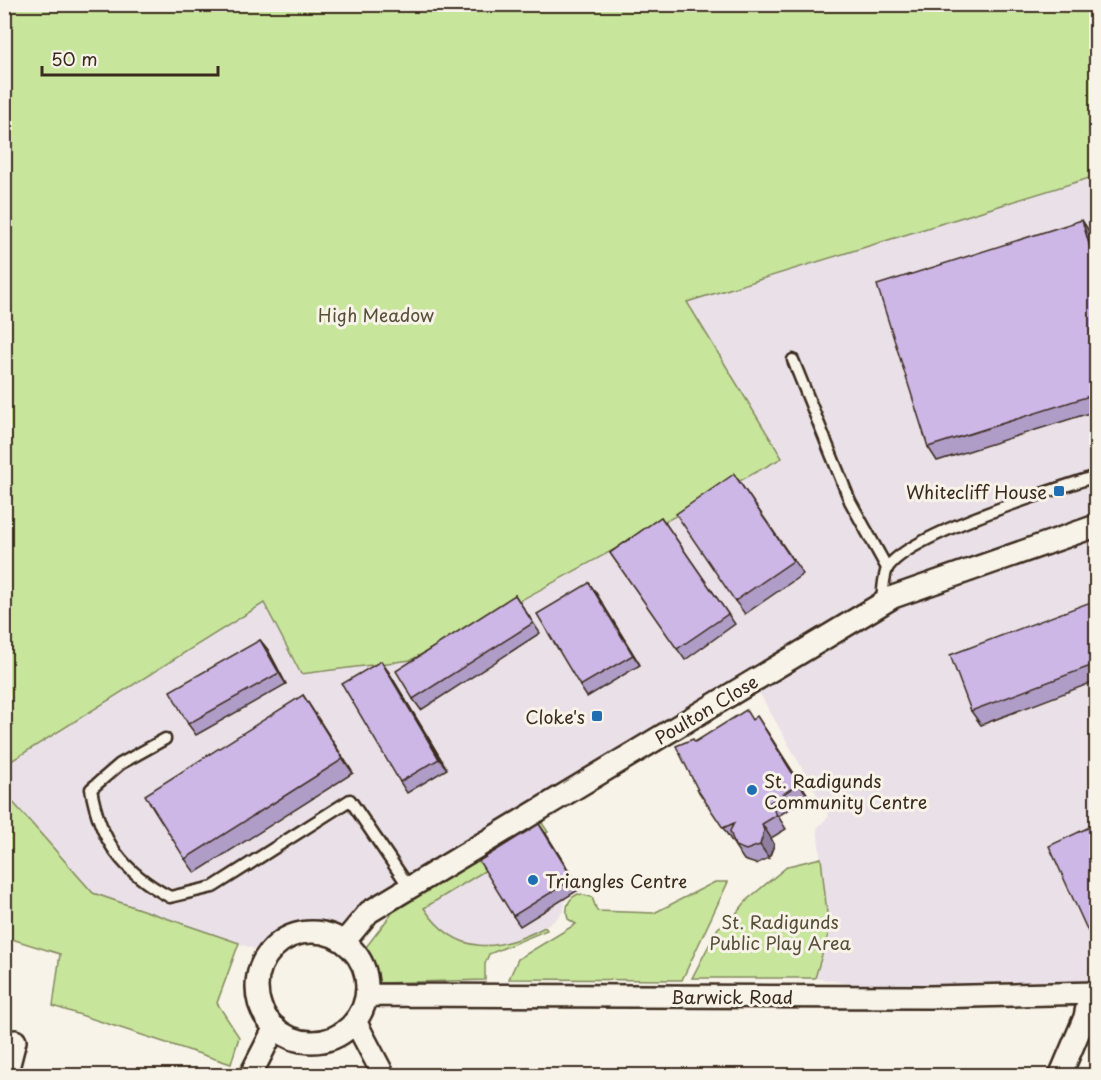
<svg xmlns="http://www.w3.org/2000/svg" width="1101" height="1080" font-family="'Playpen Sans',sans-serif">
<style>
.built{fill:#eae1e8}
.green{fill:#c8e59c;stroke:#82885d;stroke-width:1.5}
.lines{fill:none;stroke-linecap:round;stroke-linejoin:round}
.service-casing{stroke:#3b2a1e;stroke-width:15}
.minor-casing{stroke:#3b2a1e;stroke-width:26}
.service{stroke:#f7f3e8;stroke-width:10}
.minor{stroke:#f7f3e8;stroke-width:21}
.wall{fill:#af9dc7;stroke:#3b2a1e;stroke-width:1.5}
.shaded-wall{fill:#8f80a2;stroke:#3b2a1e;stroke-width:1.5}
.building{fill:#ccb7e7;stroke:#3b2a1e;stroke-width:1.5}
.poi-dot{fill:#1f6fb2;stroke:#f7f3e8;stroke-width:2}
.labels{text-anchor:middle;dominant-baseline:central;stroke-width:6;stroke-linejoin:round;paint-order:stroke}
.park-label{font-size:18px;fill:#574f37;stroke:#f7f3e8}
.poi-label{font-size:18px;fill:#3b2a1e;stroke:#f7f3e8;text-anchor:end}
.street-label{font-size:18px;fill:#3b2a1e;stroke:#f7f3e8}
</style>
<rect width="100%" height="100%" fill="#f7f3e8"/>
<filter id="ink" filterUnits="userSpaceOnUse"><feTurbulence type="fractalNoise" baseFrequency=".0167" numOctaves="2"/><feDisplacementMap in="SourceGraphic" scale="12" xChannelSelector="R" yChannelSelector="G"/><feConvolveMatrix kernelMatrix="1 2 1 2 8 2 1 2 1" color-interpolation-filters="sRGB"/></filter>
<g filter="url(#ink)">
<path class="built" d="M1096 176V993L929 997 815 978 829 932 817 828 829 816 748 673 329 935 313 932 299 934 286 939 269 954 93 893 5 792 4 766 264 603 781 458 686 302Z
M486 871 580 889 566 898 563 912 554 921 519 941 483 946 467 944 453 938 434 923 424 908Z"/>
<path class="green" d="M4 5H1096V176L687 302 782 458 411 660 301 674 264 603 5 765Z
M4 792 93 893 239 943 217 1003 239 1037 231 1064 53 1006 60 954 5 937Z
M540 820 548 832 424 908C457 957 498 952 545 927L547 930 489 954 485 964V980L380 983 366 947 393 912Z
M821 858 829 932 815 978H692L718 928 734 916 749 898 788 866Z
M715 882H728L682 980 509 979 518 959 576 924 568 919C565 908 567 899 578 894L592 897 597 911 654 913Z"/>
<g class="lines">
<defs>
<path id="service" d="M793 360 850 501 887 568
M882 603C883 593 883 575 888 567 911 534 1053 490 1096 476
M165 739 120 764 91 789C100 841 123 872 170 897L213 887 350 800 409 887"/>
<path id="minor" d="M257 987a55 55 0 1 1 110 0a55 55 0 1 1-110 0Z
M344 942 369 912 893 597 1096 526
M367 995 929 997 1096 993
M355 1021 384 1076
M6 1076 15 1041
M250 1076 275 1027
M1060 1076 1085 1017 1090 993"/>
</defs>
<use href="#service" class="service-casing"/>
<use href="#minor" class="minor-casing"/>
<use href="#service" class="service"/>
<use href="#minor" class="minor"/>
</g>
<path class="wall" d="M1091 234 1096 252V411L937 461 928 447Z
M734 474 803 574 745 614 735 601Z
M661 517 735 624 685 660 610 553Z
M589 583 596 593 640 665 587 697 580 686Z
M515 595 540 633 421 710 413 699Z
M1096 600V681L981 725 971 711Z
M260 640 268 650 286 684 196 735 188 724Z
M388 671 447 769 407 793 400 782Z
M303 695 353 773 195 873 185 859Z
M753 719 766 730 809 797 778 816 786 829 771 838 774 845 769 858 756 864 744 860 723 828 695 742Z
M546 834 580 889 520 926 513 916Z"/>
<path class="shaded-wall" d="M1082 220 1091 234 1096 252V268Z
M589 583 596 593 640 665 633 655Z
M260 640 268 650 286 684 279 673Z
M381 661 388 671 447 769 439 759Z
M303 695 312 709 353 773 343 759Z
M757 716 766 730 809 797 799 784Z
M539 824 546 834 580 889 573 879Z
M762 824 771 838 774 845 769 858 760 845Z"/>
<path class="building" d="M1082 220 1096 268V394L928 447 877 285Z
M734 474 793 561 735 601 676 514Z
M661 517 728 614 677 649 610 553Z
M589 583 633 655 580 686 537 614Z
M515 595 533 623 413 699 396 671Z
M1096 600V664L971 711 950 655Z
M260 640 279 673 188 724 170 691Z
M381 661 439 759 400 782 342 684Z
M303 695 343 759 185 859 145 795Z
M746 710 752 720 757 716 799 784 769 803 777 815 762 824 764 831 760 845 746 850 735 846 730 831 734 823 723 828 699 792 676 746 693 739 695 742Z
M539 824 573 879 513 916 479 861Z
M1096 824V949L1049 846Z"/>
</g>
<g class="poi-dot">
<rect x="1053" y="485" width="12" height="12" rx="3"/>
<rect x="591" y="710" width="12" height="12" rx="3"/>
<circle cx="752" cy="790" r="6"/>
<circle cx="533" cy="880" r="6"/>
</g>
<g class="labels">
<g class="park-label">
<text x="376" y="314">High Meadow</text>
<text x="780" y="921">St. Radigunds<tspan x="780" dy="21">Public Play Area</tspan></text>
</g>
<g class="poi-label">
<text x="1047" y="491">Whitecliff House</text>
<text x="585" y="716">Cloke's</text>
<text x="764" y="780" text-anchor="start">St. Radigunds<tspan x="764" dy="21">Community Centre</tspan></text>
<text x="545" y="880" text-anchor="start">Triangles Centre</text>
</g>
<g class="street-label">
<text transform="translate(706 709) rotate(-31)">Poulton Close</text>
<text x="732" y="996">Barwick Road</text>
</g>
</g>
<rect width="1101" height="1080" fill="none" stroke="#f7f3e8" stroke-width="24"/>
<rect x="12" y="12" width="1077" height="1056" fill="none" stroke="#3b2a1e" stroke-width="2" filter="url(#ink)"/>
<path d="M42 66v9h176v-9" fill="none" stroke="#3b2a1e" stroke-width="3"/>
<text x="51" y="66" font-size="18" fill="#3b2a1e" stroke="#f7f3e8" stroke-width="4.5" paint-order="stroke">50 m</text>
</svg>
